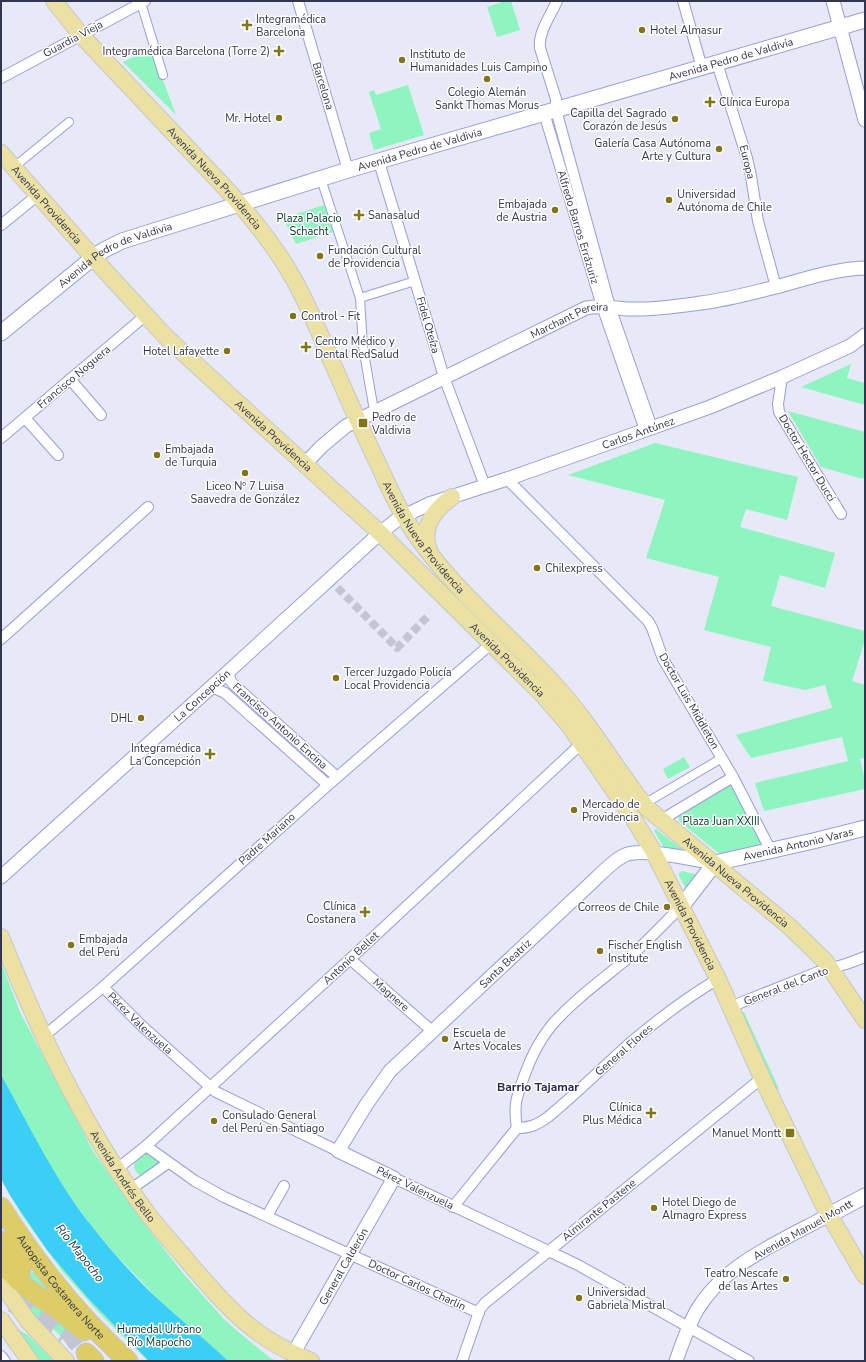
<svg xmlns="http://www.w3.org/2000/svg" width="866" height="1362" font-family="'Nunito Sans',sans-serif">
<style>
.green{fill:#8ef4c0}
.water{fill:#3bcef6}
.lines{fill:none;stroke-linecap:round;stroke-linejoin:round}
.pedestrian-tunnel{stroke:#c3c5d5;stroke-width:8;stroke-dasharray:8 4;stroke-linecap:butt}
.motorway-tunnel{stroke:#c3c5d5;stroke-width:19;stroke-dasharray:19 10;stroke-linecap:butt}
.pedestrian-casing{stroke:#989ddb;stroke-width:10}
.minor-casing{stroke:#989ddb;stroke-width:12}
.tertiary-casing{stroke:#989ddb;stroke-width:15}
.secondary-casing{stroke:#989ddb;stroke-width:17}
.primary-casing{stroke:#c6c6ce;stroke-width:18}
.motorway-casing{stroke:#c6c6ce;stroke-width:21}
.pedestrian{stroke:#fff;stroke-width:8}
.minor{stroke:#fff;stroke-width:10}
.tertiary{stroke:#fff;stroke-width:13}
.secondary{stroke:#fff;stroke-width:15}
.primary{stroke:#ebe1a3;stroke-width:16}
.motorway{stroke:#ddcd66;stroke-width:19}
.poi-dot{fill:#827517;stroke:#fff;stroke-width:1.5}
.labels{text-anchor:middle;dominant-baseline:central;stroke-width:3;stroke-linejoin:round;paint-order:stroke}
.poi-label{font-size:11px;fill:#33354f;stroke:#fff;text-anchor:start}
.street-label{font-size:11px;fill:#33354f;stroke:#fff}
.park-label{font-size:11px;fill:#043723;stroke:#fff}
.neighbourhood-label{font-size:12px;font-weight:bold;fill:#262558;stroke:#fff}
.water-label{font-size:12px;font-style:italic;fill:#1e353c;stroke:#fff}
</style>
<rect width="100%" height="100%" fill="#e7e9f6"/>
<path class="green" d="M505 1H511L520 30 497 37 487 7Z
M151 48 176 115 123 62Z
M408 85 424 135 374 150 369 133 381 129 369 92 374 90 376 95Z
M324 205 333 232 296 244 285 222 287 217Z
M851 364 847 378 865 383V405L801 387Z
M788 411 865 432V474L863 479 821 467Z
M655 443 798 477 787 520 746 509 740 527 835 553 825 588 780 575 771 606 865 631V640L852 681 865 685V758L860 759 865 780V789L764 811 755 783 848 761 842 737 751 758 736 735 832 708 825 685 805 690 763 681 771 647 704 630 719 577 646 558 665 500 568 475Z
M684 757 690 767 668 779 663 769Z
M727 786H733L762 841 761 849 722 856 679 821V815Z
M656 829 682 849 681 852 667 853 654 831Z
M682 871 695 874 697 876 686 889 679 876V873Z
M1 962 20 1012 93 1151 115 1183 140 1218 182 1272 222 1317 236 1330 270 1358 277 1361H228L158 1299 116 1255 93 1228 67 1192 54 1171 3 1080 71 1201 127 1271 226 1361H148L100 1314 62 1271 21 1214 1 1177Z
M744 1012 779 1089 777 1090 742 1013Z
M149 1153 159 1160V1163L142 1176C136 1174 134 1169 134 1163L143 1154Z
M34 1271 52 1294 56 1303 23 1280Z
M7 1281 70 1325 77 1338 76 1343 70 1349 67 1346 68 1343 43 1319 40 1317 36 1319Z
M17 1329 28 1335 54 1361H39Z"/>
<path class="water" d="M1 1075C30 1127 56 1182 94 1229 113 1253 136 1279 159 1300 182 1321 206 1340 228 1361H149L87 1297 47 1250 11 1197 1 1179Z"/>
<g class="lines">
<path class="pedestrian-tunnel" d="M329 579 397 648 428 616"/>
<path class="motorway-tunnel" d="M13 1303 64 1336
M49 1307 86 1353"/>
<defs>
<path id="pedestrian" d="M141 3 163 75
M14 167 69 122
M321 179 360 298 363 347 373 405 376 411
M360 298 415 281
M644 804 722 758"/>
<g id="minor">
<path d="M298 1 348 170"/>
<path d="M557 1C551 15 538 32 540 48L556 99V110L610 307 652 428"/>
<path d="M683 1 702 68"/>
<path d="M717 63 747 158 751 176 758 221 776 287"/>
<path d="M1 78 145 1"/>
<path d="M544 113 602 306 645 430"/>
<path d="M379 162 444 377 485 486"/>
<path d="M1 225 38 195"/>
<path d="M782 377 778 404 779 412 841 514"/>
<path d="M70 379 101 415"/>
<path d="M25 418 58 455"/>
<path d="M1 438 146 315"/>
<path d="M507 479 648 621 652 628 663 659 733 777 771 851"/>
<path d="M1 639 148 507"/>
<path d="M229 671 230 680 233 684 337 777"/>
<path d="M209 689H216L225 693 328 785"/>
<path d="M661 820 733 777"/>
<path d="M350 959 432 1031"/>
<path id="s1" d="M103 987 142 1026 216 1092 338 1151"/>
<path d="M730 1007 818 972 846 964 865 957"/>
<path d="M44 1036 103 987 328 785 492 643"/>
<path d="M517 1128C513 1104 517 1096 525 1074 531 1057 539 1041 551 1026 574 999 606 977 633 954 650 939 665 922 681 907"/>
<path d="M517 1128C530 1128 537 1125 548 1117 576 1094 602 1068 629 1044 657 1020 686 998 718 979"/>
<path d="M146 1146 195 1181 224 1197 479 1313"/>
<path d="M117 1169 146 1146 217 1081 350 959 582 743"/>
<path d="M394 1178 578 1265 749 1361"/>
<path d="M131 1189 168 1163"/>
<path d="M453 1207 517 1128"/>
<path d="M267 1216 284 1186"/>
<path d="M1 1356 5 1361"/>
<path d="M462 1361 480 1309 485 1303 762 1078"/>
</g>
<g id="tertiary">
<path d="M833 1 865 120"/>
<path id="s2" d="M305 464 321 447 346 426 586 308C601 304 615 309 631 309 653 310 679 306 701 303 726 300 751 293 776 287 805 279 834 269 865 268"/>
<path id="s3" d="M1 877 229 671 380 533 398 519 429 504 507 479 626 437 710 407 782 377 850 346 865 335"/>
<path id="s4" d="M293 1354 394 1178 338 1151 366 1105 390 1071 589 885C600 875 612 861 625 855 642 847 695 860 715 863"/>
<path d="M676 1361C682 1344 688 1326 697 1310 726 1262 782 1241 829 1215"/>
</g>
<g id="secondary">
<path id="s5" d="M1 333 94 257 104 250 122 241 348 170 865 20"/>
<path id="s6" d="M681 907 715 863 813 841 865 828"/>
<path d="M829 1215 865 1196"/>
</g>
<g id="primary">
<path id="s7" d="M54 1 81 35 230 193C253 219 276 247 293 278 308 304 319 332 331 360 347 396 363 433 381 470 389 488 397 506 408 523 447 585 506 631 555 685 590 723 615 768 647 808L790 927 826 962 865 1020"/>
<path id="s8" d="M1 153 107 273 166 337 380 533 543 695 568 724 633 818 652 849 718 979 762 1078 824 1206 865 1276"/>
<path d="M430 553C419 529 434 510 452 497"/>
<path id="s9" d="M1 937C39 1032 84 1128 145 1210 159 1229 175 1246 190 1264 228 1308 254 1339 311 1361"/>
<path d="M1 1283 29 1322 66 1361"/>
<path d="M1 1320 30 1361"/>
</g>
<g id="motorway">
<path id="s10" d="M1 1207C37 1264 78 1316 128 1361"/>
<path d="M1 1241 21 1270"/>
<path d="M1 1261C16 1282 36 1295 57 1309 66 1316 75 1323 84 1331"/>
<path d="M86 1353 94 1361"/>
</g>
</defs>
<use href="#pedestrian" class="pedestrian-casing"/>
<use href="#minor" class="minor-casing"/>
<use href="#tertiary" class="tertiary-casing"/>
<use href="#secondary" class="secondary-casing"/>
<use href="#primary" class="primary-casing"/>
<use href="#motorway" class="motorway-casing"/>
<use href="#pedestrian" class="pedestrian"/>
<use href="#minor" class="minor"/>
<use href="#tertiary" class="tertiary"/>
<use href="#secondary" class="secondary"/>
<use href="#primary" class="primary"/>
<use href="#motorway" class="motorway"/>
</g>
<g class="poi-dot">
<path d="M245 19h4v4h4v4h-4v4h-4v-4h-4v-4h4z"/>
<circle cx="642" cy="30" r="4"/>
<path d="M277 45h4v4h4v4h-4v4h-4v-4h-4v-4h4z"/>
<circle cx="402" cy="60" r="4"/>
<circle cx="487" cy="79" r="4"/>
<path d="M708 96h4v4h4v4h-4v4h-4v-4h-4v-4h4z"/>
<circle cx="279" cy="118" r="4"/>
<circle cx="675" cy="119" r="4"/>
<circle cx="719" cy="149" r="4"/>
<circle cx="669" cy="200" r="4"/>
<circle cx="555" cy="210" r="4"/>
<path d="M357 209h4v4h4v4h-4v4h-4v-4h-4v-4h4z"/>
<circle cx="320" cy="256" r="4"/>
<circle cx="293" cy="316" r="4"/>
<path d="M304 341h4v4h4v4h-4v4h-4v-4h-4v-4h4z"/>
<circle cx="227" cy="351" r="4"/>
<rect x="358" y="418" width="10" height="10" rx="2"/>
<circle cx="157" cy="455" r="4"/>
<circle cx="245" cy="473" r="4"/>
<circle cx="537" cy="568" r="4"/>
<circle cx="336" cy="678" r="4"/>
<circle cx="141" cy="718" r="4"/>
<path d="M208 748h4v4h4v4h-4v4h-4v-4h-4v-4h4z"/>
<circle cx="574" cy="810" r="4"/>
<circle cx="667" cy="907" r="4"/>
<path d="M363 906h4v4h4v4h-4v4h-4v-4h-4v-4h4z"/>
<circle cx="71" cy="945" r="4"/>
<circle cx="600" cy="951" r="4"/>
<circle cx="445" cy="1039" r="4"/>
<path d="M649 1107h4v4h4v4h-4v4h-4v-4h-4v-4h4z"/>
<circle cx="214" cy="1121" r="4"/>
<rect x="785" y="1128" width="10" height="10" rx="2"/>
<circle cx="654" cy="1208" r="4"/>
<circle cx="786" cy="1279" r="4"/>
<circle cx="579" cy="1298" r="4"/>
</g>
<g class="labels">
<g class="poi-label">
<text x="256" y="19">Integramédica<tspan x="256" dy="13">Barcelona</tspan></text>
<text x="650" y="30">Hotel Almasur</text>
<text x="270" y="51" text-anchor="end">Integramédica Barcelona (Torre 2)</text>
<text x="410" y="54">Instituto de<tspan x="410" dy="13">Humanidades Luis Campino</tspan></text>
<text x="487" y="92" text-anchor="middle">Colegio Alemán<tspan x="487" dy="13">Sankt Thomas Morus</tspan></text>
<text x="719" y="102">Clínica Europa</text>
<text x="667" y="113" text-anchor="end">Capilla del Sagrado<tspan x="667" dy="13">Corazón de Jesús</tspan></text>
<text x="271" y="118" text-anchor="end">Mr. Hotel</text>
<text x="711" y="143" text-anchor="end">Galería Casa Autónoma<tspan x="711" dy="13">Arte y Cultura</tspan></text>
<text x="677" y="194">Universidad<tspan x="677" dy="13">Autónoma de Chile</tspan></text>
<text x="547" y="204" text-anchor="end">Embajada<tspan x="547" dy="13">de Austria</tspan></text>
<text x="368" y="215">Sanasalud</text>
<text x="328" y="250">Fundación Cultural<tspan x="328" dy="13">de Providencia</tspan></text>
<text x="301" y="316">Control - Fit</text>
<text x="315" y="341">Centro Médico y<tspan x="315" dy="13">Dental RedSalud</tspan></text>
<text x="219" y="351" text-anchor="end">Hotel Lafayette</text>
<text x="372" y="417">Pedro de<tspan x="372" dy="13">Valdivia</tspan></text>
<text x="165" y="449">Embajada<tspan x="165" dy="13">de Turquia</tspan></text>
<text x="245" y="486" text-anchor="middle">Liceo Nº 7 Luisa<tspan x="245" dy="13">Saavedra de González</tspan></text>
<text x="545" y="568">Chilexpress</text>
<text x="344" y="672">Tercer Juzgado Policía<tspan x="344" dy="13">Local Providencia</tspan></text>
<text x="133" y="718" text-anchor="end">DHL</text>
<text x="201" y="748" text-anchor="end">Integramédica<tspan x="201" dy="13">La Concepción</tspan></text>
<text x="582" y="804">Mercado de<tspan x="582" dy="13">Providencia</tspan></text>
<text x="356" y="906" text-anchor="end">Clínica<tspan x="356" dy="13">Costanera</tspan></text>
<text x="659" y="907" text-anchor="end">Correos de Chile</text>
<text x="79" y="939">Embajada<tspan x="79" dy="13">del Perú</tspan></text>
<text x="608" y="945">Fischer English<tspan x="608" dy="13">Institute</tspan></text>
<text x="453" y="1033">Escuela de<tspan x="453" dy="13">Artes Vocales</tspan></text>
<text x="642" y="1107" text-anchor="end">Clínica<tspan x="642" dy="13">Plus Médica</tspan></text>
<text x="222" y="1115">Consulado General<tspan x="222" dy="13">del Perú en Santiago</tspan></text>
<text x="781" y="1133" text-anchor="end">Manuel Montt</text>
<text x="662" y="1202">Hotel Diego de<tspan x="662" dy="13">Almagro Express</tspan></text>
<text x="778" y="1273" text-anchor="end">Teatro Nescafe<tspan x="778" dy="13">de las Artes</tspan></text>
<text x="587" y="1292">Universidad<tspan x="587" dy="13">Gabriela Mistral</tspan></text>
</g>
<g class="street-label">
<text transform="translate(73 39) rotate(-28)">Guardia Vieja</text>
<text stroke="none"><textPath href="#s5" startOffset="788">Avenida Pedro de Valdivia</textPath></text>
<text transform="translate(323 86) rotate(73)">Barcelona</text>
<text stroke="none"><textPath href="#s5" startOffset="464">Avenida Pedro de Valdivia</textPath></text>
<text transform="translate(747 162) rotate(76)">Europa</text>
<text stroke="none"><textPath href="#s7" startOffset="239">Avenida Nueva Providencia</textPath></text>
<text stroke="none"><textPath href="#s8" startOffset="69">Avenida Providencia</textPath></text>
<text transform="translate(578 227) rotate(73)">Alfredo Barros Errázuriz</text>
<text stroke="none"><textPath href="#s5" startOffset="140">Avenida Pedro de Valdivia</textPath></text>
<text stroke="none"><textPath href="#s2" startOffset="304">Marchant Pereira</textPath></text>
<text transform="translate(428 325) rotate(74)">Fidel Oteíza</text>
<text transform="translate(74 377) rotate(-40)">Francisco Noguera</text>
<text stroke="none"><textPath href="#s3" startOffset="790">Carlos Antúnez</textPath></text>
<text stroke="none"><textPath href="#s8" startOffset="393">Avenida Providencia</textPath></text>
<text transform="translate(807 458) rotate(59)">Doctor Hector Ducci</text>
<text stroke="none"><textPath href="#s7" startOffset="658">Avenida Nueva Providencia</textPath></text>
<text stroke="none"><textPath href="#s8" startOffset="717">Avenida Providencia</textPath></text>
<text stroke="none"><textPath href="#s3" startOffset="271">La Concepción</textPath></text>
<text transform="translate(689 701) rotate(60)">Doctor Luis Middleton</text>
<text transform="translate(280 726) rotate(42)">Francisco Antonio Encina</text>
<text transform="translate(267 839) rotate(-42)">Padre Mariano</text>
<text stroke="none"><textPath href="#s6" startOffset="141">Avenida Antonio Varas</textPath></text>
<text stroke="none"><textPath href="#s7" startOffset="1126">Avenida Nueva Providencia</textPath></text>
<text stroke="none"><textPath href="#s8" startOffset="1041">Avenida Providencia</textPath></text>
<text transform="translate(351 958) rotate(-43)">Antonio Bellet</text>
<text stroke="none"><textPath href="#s4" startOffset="518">Santa Beatriz</textPath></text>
<text transform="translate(786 986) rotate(-21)">General del Canto</text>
<text transform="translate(391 995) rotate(41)">Magnere</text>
<text stroke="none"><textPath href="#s1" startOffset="52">Pérez Valenzuela</textPath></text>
<text transform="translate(624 1050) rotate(-41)">General Flores</text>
<text stroke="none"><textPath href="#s9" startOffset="269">Avenida Andrés Bello</textPath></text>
<text transform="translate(415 1188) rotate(26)">Pérez Valenzuela</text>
<text transform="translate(599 1210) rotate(-39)">Almirante Pastene</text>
<text transform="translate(803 1230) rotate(-29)">Avenida Manuel Montt</text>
<text stroke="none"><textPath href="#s4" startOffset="101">General Calderón</textPath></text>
<text transform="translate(417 1285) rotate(25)">Doctor Carlos Charlin</text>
<text stroke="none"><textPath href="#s10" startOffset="100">Autopista Costanera Norte</textPath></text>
</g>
<g class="park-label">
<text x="309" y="218">Plaza Palacio<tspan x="309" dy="13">Schacht</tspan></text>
<text x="721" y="821">Plaza Juan XXIII</text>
<text x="159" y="1329">Humedal Urbano<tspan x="159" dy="13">Río Mapocho</tspan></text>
</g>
<g class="neighbourhood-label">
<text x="538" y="1087">Barrio Tajamar</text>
</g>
<g class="water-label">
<text transform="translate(80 1253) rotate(52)">Río Mapocho</text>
</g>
</g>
<rect width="866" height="1362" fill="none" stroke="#33354f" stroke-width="4"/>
</svg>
